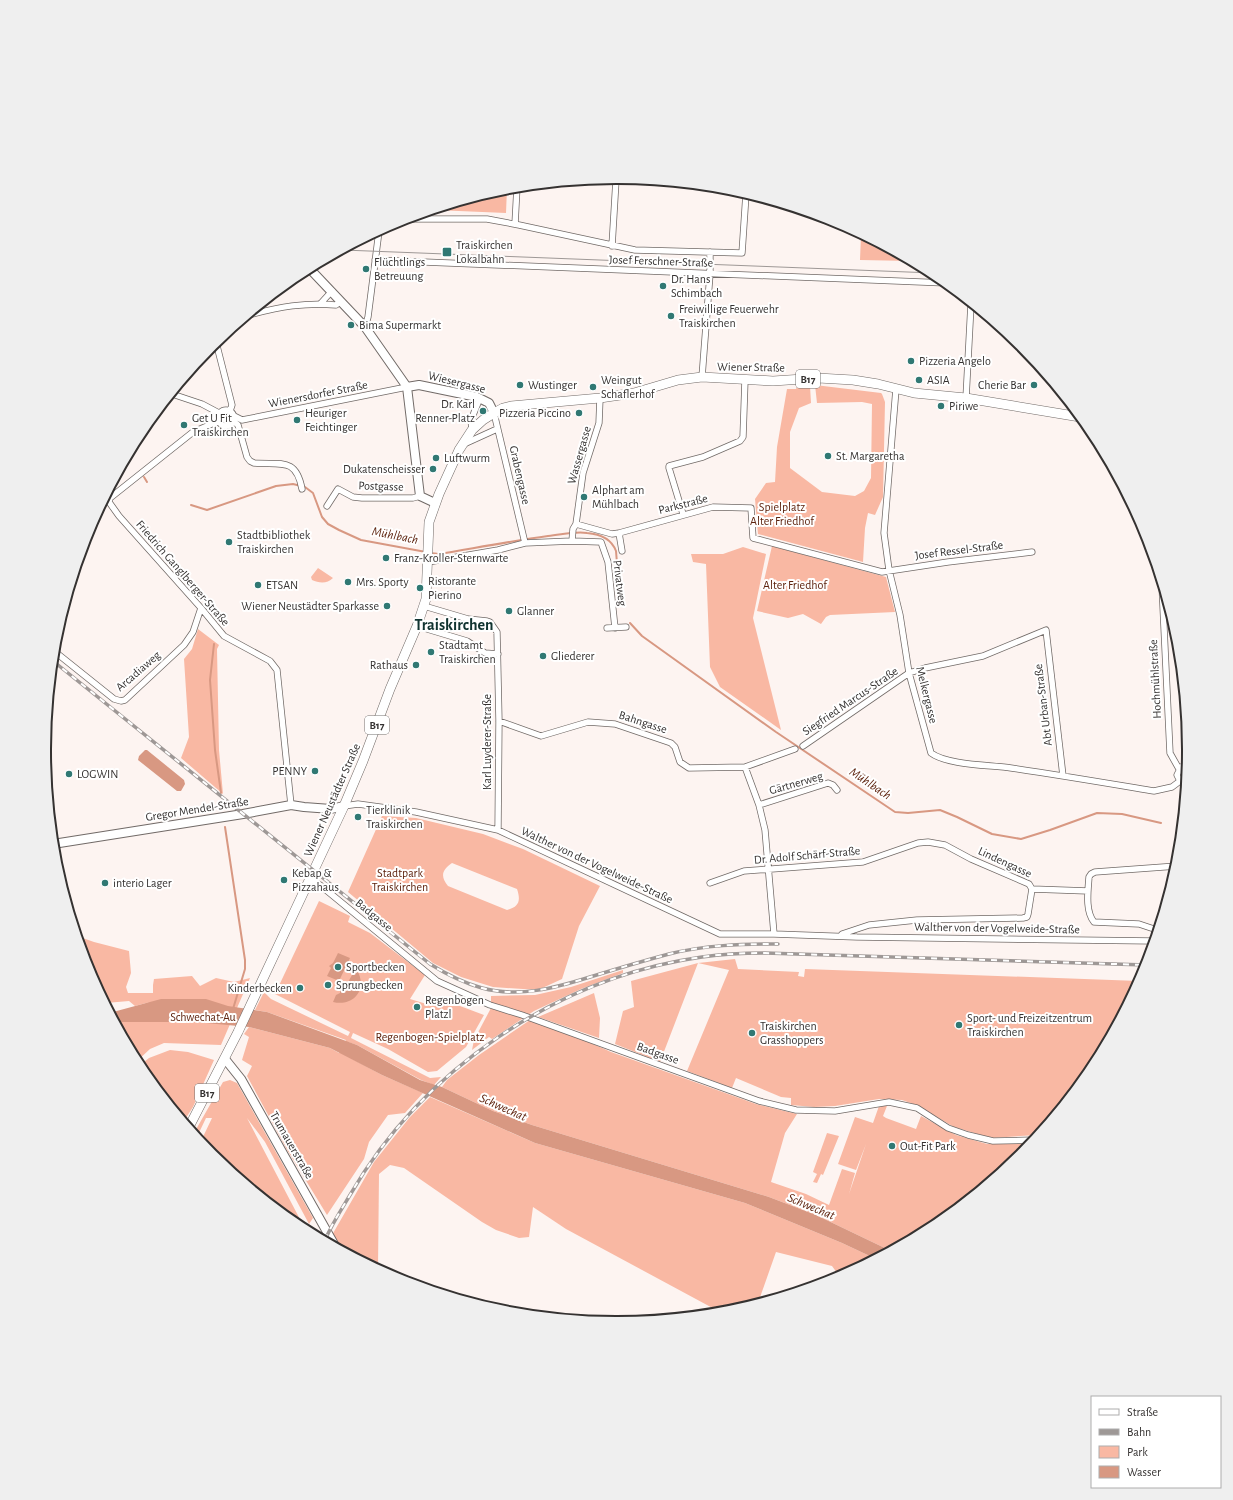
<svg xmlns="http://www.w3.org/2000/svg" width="1233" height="1500" font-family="'Alegreya Sans',sans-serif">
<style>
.green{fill:#f9b8a3;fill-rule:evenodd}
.water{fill:#d89882}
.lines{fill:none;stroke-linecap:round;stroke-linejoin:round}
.stream{stroke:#d89882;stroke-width:2}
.street-casing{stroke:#716a67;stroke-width:7}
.secondary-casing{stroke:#716a67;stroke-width:10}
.primary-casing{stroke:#716a67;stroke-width:10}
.street{stroke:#fff;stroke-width:5.5}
.secondary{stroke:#fff;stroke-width:8}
.primary{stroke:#fff;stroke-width:9}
.tram{stroke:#9e9896;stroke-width:1}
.rail-casing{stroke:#9e9896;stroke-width:3.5}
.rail{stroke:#fff;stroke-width:2;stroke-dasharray:6;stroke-linecap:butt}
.poi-dot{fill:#307873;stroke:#fff;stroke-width:1.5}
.labels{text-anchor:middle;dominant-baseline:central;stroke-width:4;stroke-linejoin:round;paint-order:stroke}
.shield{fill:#fff;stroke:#72706f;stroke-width:1}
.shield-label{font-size:11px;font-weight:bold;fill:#353231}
.poi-label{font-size:12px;fill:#353231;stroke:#fff;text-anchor:start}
.street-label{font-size:12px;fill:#353231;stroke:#fff}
.park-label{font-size:12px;fill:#5d220d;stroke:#fff}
.water-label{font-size:13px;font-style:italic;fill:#5e240f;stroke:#fff}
.district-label{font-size:16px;font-weight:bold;fill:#113431;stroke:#fff}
.rim{fill:none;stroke:#353231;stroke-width:2}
</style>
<rect width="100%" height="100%" fill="#fdf4f1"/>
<path class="green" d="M505 188H507L506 213 435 210Z
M861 235 911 261 860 260Z
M815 385 881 393 882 394 885 402 883 497 875 515 868 513 865 528 863 562 758 534 755 499 766 483 775 482 777 447 787 389H796L797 387 810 386 811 403 799 408 790 432V468L822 492 855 496 864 491 871 478 872 404 862 402 817 403Z
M772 546 886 577 895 612 830 615 826 617 821 624 803 614 788 618 757 611Z
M743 547 766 554 753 618 781 730 720 687 710 667 706 564 693 562 691 554H723Z
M318 568 333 578C327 584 319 583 312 580L311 577Z
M198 629 219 645 217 649 219 750 223 794 181 758 189 737 184 659 192 649Z
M382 816 416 818 483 834 523 849 600 886 579 926 562 979 538 990 493 987 461 977 433 963 348 892ZM452 863 517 889C521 901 519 907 507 910L448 886C440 876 442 870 452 863Z
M319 901 350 916 348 922 370 933 425 975 410 999 430 1005 436 997 484 1015 466 1047 437 1071 428 1072 388 1049 353 1033 351 1038 430 1078 441 1077 434 1085 421 1080 357 1045 348 1042 343 1054 382 1075 423 1093 405 1113 388 1115 369 1142 364 1159 327 1215 286 1148 247 1076 252 1066 242 1060 249 1037 244 1034 249 1027 330 1048 339 1053 346 1040 267 1012 255 1010 264 992 271 999 348 1036 350 1032 275 994Z
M77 936 94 942 129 951 131 973 126 987 128 993H153V985L154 979 192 976 200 986 216 978 234 982 250 978 221 1045 164 1043 150 1049 137 1061 112 1015 150 1002 135 1006 129 1001 106 1003 87 969Z
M735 959 738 969 799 972 798 976 804 977 805 969 1139 981 1092 1068 1037 1135 991 1138 954 1127 916 1105 902 1100 879 1099 835 1106 814 1107 791 1105V1098L781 1097 736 1078 732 1088 687 1071 729 970 698 963 660 1062 615 1044 623 1011 634 1007 631 981 698 963Z
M623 970V973L581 989 534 1011 492 1039 489 1037 472 1050 474 1040 491 1008V996L535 995 571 987Z
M594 993 600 1018 599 1038 538 1017Z
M530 1020C557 1032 585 1039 611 1052L756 1104 797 1114 785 1133 771 1182 806 1194 829 1205 842 1169 855 1173 849 1194 866 1144 856 1170 838 1164 855 1117 873 1123 879 1106H887L883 1116 886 1118 916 1129 921 1116 956 1135 987 1144 1031 1143 1021 1155 934 1226 889 1250 816 1215 769 1197 532 1125 493 1111 442 1087 447 1080 479 1055Z
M170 1050 188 1052 214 1060 193 1107 184 1121 139 1066 149 1058Z
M230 1080 237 1083 313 1218 309 1224 265 1142 247 1118 303 1225V1228L212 1155 201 1141 212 1118H206L197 1137 194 1133 223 1082Z
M430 1097 535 1143 745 1203 842 1243 874 1258 840 1277 832 1266 776 1252 758 1303 728 1312H720L566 1229 533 1207 529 1237 519 1238 496 1230 482 1222 404 1168 390 1165 379 1174 378 1268 328 1242 374 1162 410 1117Z
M827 1133 839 1136 823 1175 821 1174 817 1183 813 1182 817 1174 813 1172Z"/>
<path class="water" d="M145 750H147L184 780 185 784 181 791H177L138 760 139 756Z
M338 953 350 958 339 981 327 976 331 968 329 966 333 963Z
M357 970C368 989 354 1007 333 1002L336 995 340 993V988L343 985 346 986C350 980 351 974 357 970Z
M161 999H206L228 1006 267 1012 357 1045 420 1080 442 1087 493 1111 532 1125 769 1197 816 1215 889 1250 874 1258 842 1243 745 1203 535 1143 382 1075 330 1048 249 1027 195 1022H116L110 1011 113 1012Z"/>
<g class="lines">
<path class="stream" d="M144 477 147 482
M191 505 207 510 276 486 293 484 305 487 313 493 322 517 328 524 339 530 361 540 426 552
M430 553 439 554C475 548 512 541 548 536 561 535 574 531 587 533 600 534 611 538 616 551L620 601
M630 623 642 636 776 732 895 812 908 813 940 810 957 817 992 834 1021 839 1050 830 1097 813 1122 814 1161 823
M214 644 210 680 215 750 221 793
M225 827 245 960V969L233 1009"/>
<defs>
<path id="street" d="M601 179 675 183
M404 219H487L519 225 635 250 742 253 746 194
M515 224 517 187
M612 246 616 180
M375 260 946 283
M321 303 332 291
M249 315C279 307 305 302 336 305L341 301
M365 327 368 317 379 231
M216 342 232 405 230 411
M702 377 710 274V252
M896 389 884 533 889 570 900 615 909 673 931 753C947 765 990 765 1011 768 1059 775 1106 783 1154 791L1172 787 1180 781
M172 394 202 404 219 413
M966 398 971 304
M218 418a8 8 0 1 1 16 0a8 8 0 1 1-16 0Z
M494 413 525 543
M234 416 242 420 407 387
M219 421 193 432 110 498 109 502 119 516 201 608 224 636 270 661 277 670 291 805
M233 421 238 425 247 457 250 461 254 463C281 465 296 457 302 489
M472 430 471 420 480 398
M464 444 497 429
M327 506 338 489 353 497 362 498H413L420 496
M683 514 669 468V466L703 457 740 441 743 437 745 380
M576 524 612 534 619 533 622 551
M619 533 713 507 751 508 753 538 882 572 948 562 1032 552
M572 541 573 529 576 524 583 473 599 423 600 398
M428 562 498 550 525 543 572 541 601 542 608 562 615 628
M1162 586 1170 753 1179 769
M424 606 468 619 487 621 490 622 497 632 499 721 498 830
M417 626 467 641 485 653 498 654
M607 628 626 627
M54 651 114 699 121 701 125 700 184 645 193 632 201 608
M499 721 541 736 588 722 615 724 671 743 675 747 680 762 689 768 745 767 759 805 765 830 774 934
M803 746 909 673 925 668 983 656 1046 630 1063 776
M745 767 795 749
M1186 784 1180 781 1177 775 1181 767 1188 765
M759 805 828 783 833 785 837 790
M344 806 358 804 416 812 498 830 720 934H774L857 937 1154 941
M310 879 320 885 437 981 490 1005 522 1015 759 1101 796 1110 835 1111 889 1102 917 1108 948 1128 968 1135 993 1141 1034 1140
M710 883 744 871 863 862 918 843 928 842 945 845 971 859 1029 884 1032 889
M1032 889 1088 891
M1157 930 1139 924 1094 922C1085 911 1088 891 1089 877L1091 874 1095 872 1177 866
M842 934 869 925 917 920 1023 918 1027 917 1028 914 1032 889"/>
<path id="secondary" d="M309 268 365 327 407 387 420 496 435 503
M407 387 419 385 477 397 489 403 494 413
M53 844 243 814 291 805 304 807 331 809 344 806
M225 1059 241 1079 335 1246"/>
<path id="primary" d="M189 1127 238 1032 344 806 363 761 390 689 417 626 426 599 429 522 439 494 459 450 472 430 483 420 494 413 503 408 511 406 600 398 634 393 678 380 702 377 773 381 818 378 853 380 878 384 914 393 966 398 1080 417"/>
</defs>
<use href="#street" class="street-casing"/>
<use href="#secondary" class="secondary-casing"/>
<use href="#primary" class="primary-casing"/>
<use href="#street" class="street"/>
<use href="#secondary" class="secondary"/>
<use href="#primary" class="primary"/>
<path class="tram" d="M343 250 933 273"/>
<defs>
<path id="rail" d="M53 661 430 964C446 974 464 983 482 988 519 998 555 988 590 977 616 969 643 961 669 954 705 945 741 944 778 944
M325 1240C332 1224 341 1210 350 1195 422 1070 558 977 702 957 723 954 744 953 765 953L1146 965"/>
</defs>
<use href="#rail" class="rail-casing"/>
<use href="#rail" class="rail"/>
</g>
<g class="poi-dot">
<rect x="442" y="247" width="10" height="10" rx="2"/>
<circle cx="366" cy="269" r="4"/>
<circle cx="663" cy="286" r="4"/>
<circle cx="671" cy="316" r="4"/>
<circle cx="351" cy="325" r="4"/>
<circle cx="911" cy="361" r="4"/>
<circle cx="919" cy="380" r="4"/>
<circle cx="520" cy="385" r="4"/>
<circle cx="1034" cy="385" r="4"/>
<circle cx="593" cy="387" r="4"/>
<circle cx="941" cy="406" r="4"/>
<circle cx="483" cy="411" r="4"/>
<circle cx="579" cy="413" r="4"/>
<circle cx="297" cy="420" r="4"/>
<circle cx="184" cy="425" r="4"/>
<circle cx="828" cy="456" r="4"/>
<circle cx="436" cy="458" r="4"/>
<circle cx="433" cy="469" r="4"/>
<circle cx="584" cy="497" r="4"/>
<circle cx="229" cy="542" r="4"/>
<circle cx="386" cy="558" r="4"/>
<circle cx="348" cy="582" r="4"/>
<circle cx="258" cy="585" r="4"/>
<circle cx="420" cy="588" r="4"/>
<circle cx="387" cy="606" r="4"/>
<circle cx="509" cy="611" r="4"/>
<circle cx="431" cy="652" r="4"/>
<circle cx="543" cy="656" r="4"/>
<circle cx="416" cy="665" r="4"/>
<circle cx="315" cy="771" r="4"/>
<circle cx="69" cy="774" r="4"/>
<circle cx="358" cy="817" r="4"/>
<circle cx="284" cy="880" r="4"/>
<circle cx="105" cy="883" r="4"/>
<circle cx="338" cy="967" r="4"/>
<circle cx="328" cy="985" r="4"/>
<circle cx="300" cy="988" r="4"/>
<circle cx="417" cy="1007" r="4"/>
<circle cx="959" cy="1025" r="4"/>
<circle cx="752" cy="1033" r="4"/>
<circle cx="892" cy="1146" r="4"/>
</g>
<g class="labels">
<g class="shield">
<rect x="796" y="370" width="24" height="18" rx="3"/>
<rect x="365" y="716" width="24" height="18" rx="3"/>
<rect x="195" y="1084" width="24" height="18" rx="3"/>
</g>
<g class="shield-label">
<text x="808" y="379">B17</text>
<text x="377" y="725">B17</text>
<text x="207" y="1093">B17</text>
</g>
<g class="poi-label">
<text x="456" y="245">Traiskirchen<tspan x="456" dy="14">Lokalbahn</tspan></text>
<text x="374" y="262">Flüchtlings<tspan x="374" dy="14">Betreuung</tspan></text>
<text x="671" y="279">Dr. Hans<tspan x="671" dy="14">Schimbach</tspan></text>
<text x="679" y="309">Freiwillige Feuerwehr<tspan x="679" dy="14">Traiskirchen</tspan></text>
<text x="359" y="325">Bima Supermarkt</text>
<text x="919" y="361">Pizzeria Angelo</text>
<text x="601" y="380">Weingut<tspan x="601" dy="14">Schaflerhof</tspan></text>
<text x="927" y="380">ASIA</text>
<text x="528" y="385">Wustinger</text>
<text x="1026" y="385" text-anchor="end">Cherie Bar</text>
<text x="475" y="404" text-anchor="end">Dr. Karl<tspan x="475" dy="14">Renner-Platz</tspan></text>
<text x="949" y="406">Piriwe</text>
<text x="305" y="413">Heuriger<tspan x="305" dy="14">Feichtinger</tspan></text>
<text x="571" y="413" text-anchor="end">Pizzeria Piccino</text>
<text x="192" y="418">Get U Fit<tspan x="192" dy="14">Traiskirchen</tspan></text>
<text x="836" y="456">St. Margaretha</text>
<text x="444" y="458">Luftwurm</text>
<text x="425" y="469" text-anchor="end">Dukatenscheisser</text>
<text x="592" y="490">Alphart am<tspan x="592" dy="14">Mühlbach</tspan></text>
<text x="237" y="535">Stadtbibliothek<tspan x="237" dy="14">Traiskirchen</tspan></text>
<text x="394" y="558">Franz-Kroller-Sternwarte</text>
<text x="428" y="581">Ristorante<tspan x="428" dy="14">Pierino</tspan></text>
<text x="356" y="582">Mrs. Sporty</text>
<text x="266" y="585">ETSAN</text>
<text x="379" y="606" text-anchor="end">Wiener Neustädter Sparkasse</text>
<text x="517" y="611">Glanner</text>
<text x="439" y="645">Stadtamt<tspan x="439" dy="14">Traiskirchen</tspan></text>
<text x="551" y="656">Gliederer</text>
<text x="408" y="665" text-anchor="end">Rathaus</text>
<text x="307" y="771" text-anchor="end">PENNY</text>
<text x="77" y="774">LOGWIN</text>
<text x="366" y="810">Tierklinik<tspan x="366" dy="14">Traiskirchen</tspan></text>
<text x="292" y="873">Kebap &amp;<tspan x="292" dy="14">Pizzahaus</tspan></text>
<text x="113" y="883">interio Lager</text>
<text x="346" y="967">Sportbecken</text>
<text x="336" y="985">Sprungbecken</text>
<text x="292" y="988" text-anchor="end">Kinderbecken</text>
<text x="425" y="1000">Regenbogen<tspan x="425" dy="14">Platzl</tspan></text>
<text x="967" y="1018">Sport- und Freizeitzentrum<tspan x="967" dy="14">Traiskirchen</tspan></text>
<text x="760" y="1026">Traiskirchen<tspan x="760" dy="14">Grasshoppers</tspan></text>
<text x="900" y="1146">Out-Fit Park</text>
</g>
<g class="street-label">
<text transform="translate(661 261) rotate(2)">Josef Ferschner-Straße</text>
<text transform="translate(751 367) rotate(1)">Wiener Straße</text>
<text transform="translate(457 382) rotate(14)">Wiesergasse</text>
<text transform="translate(318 394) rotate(-11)">Wienersdorfer Straße</text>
<text transform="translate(579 455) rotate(-74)">Wassergasse</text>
<text transform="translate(520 475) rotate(77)">Grabengasse</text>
<text transform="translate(381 486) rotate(2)">Postgasse</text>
<text transform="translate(683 504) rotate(-14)">Parkstraße</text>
<text transform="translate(959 550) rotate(-7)">Josef Ressel-Straße</text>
<text transform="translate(183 573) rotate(49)">Friedrich Ganglberger-Straße</text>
<text transform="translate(620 583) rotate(83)">Privatweg</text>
<text transform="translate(138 671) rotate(-41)">Arcadiaweg</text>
<text transform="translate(1155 679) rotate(-93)">Hochmühlstraße</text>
<text transform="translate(927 695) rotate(76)">Melkergasse</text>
<text transform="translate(850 701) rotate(-34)">Siegfried Marcus-Straße</text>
<text transform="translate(1043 705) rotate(-97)">Abt Urban-Straße</text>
<text transform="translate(643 722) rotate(18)">Bahngasse</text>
<text transform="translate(487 742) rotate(-90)">Karl Luyderer-Straße</text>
<text transform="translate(796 783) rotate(-16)">Gärtnerweg</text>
<text transform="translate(332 800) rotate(-66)">Wiener Neustädter Straße</text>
<text transform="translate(197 809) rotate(-9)">Gregor Mendel-Straße</text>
<text transform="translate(807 855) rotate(-5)">Dr. Adolf Schärf-Straße</text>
<text transform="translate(1005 862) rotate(25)">Lindengasse</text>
<text transform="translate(597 865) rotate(25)">Walther von der Vogelweide-Straße</text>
<text transform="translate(374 915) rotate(39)">Badgasse</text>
<text transform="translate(997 928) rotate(1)">Walther von der Vogelweide-Straße</text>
<text transform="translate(658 1053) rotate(20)">Badgasse</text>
<text transform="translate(292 1145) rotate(60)">Trumauerstraße</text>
</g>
<g class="park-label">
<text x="782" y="507">Spielplatz<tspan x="782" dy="14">Alter Friedhof</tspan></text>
<text x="795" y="585">Alter Friedhof</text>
<text x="400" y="873">Stadtpark<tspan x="400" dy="14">Traiskirchen</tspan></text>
<text x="203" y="1017">Schwechat-Au</text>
<text x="430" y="1037">Regenbogen-Spielplatz</text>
</g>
<g class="water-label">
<text transform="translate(395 536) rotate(11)">Mühlbach</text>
<text transform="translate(870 784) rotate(34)">Mühlbach</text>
<text transform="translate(503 1108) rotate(24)">Schwechat</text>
<text transform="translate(811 1207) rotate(23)">Schwechat</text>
</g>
<g class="district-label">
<text x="454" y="625">Traiskirchen</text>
</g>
</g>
<path d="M0 0H1233V1500H0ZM616 184H617A565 565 0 0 1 1182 749V751A565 565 0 0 1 617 1316H616A565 565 0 0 1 51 751V749A565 565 0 0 1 616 184Z" fill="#efefef" fill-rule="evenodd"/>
<path class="rim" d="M616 184H617A565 565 0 0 1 1182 749V751A565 565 0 0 1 617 1316H616A565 565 0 0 1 51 751V749A565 565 0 0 1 616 184Z"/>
<rect x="1091" y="1396" width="130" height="92" fill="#ffffff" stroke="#aeadad"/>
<rect x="1099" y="1409" width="20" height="6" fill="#ffffff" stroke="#aeadad"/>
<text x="1127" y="1416" font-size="12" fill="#353231">Straße</text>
<rect x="1099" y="1429" width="20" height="6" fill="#9e9896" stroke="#aeadad"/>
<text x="1127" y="1436" font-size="12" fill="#353231">Bahn</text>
<rect x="1099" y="1446" width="20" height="12" fill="#f9b8a3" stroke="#aeadad"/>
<text x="1127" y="1456" font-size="12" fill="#353231">Park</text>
<rect x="1099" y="1466" width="20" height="12" fill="#d89882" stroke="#aeadad"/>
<text x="1127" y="1476" font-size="12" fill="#353231">Wasser</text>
</svg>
